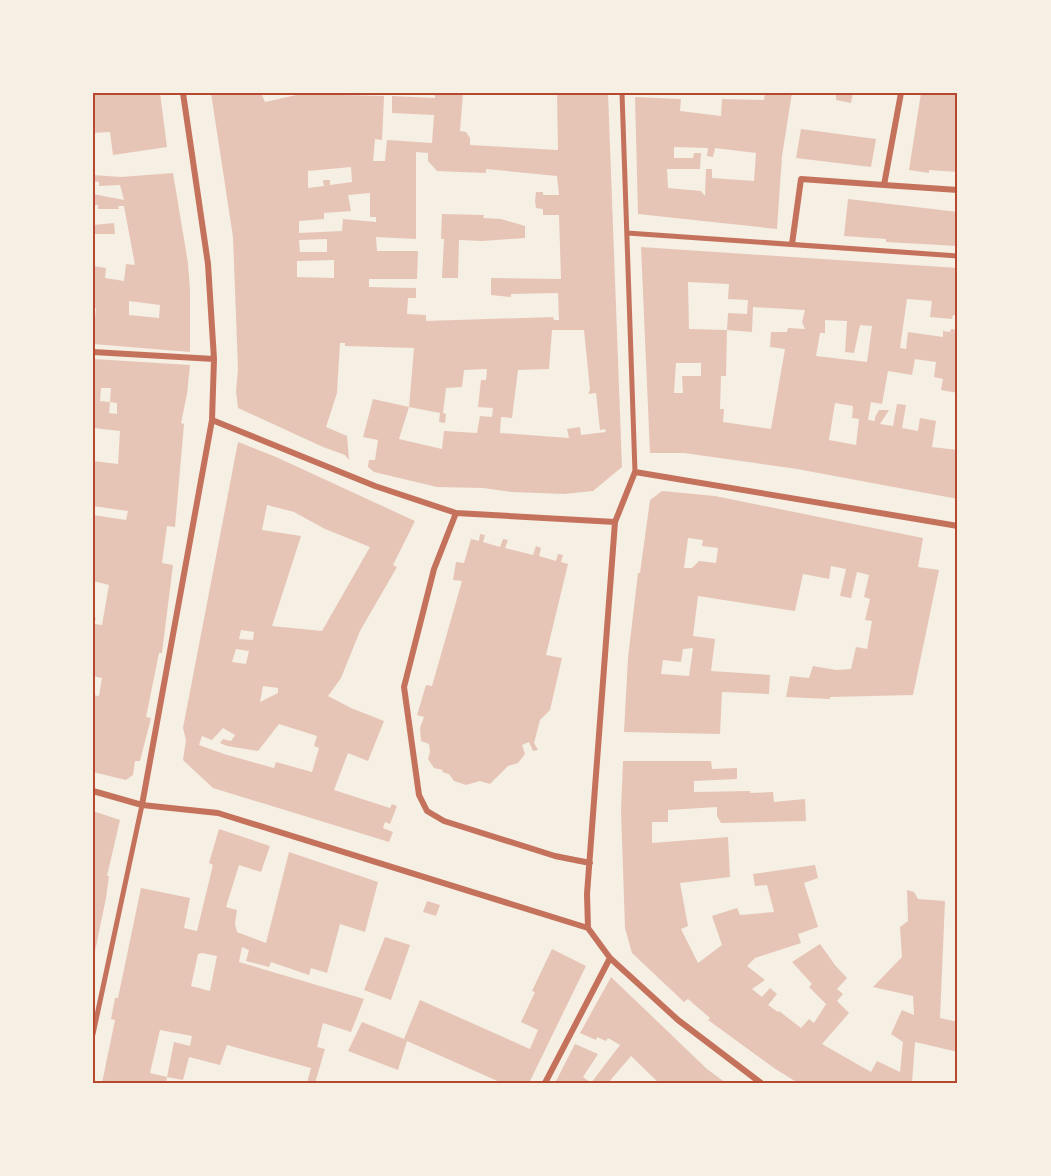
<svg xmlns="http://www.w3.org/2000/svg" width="1051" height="1176" font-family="'Nunito Sans',sans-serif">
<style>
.building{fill:#e6c5b7;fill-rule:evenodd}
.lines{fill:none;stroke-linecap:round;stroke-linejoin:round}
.pedestrian{stroke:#c5725c;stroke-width:5}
.minor{stroke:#c5725c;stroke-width:6}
.neatline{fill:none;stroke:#b5482f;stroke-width:2}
</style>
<rect width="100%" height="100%" fill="#f6efe4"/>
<path class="building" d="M93 93H160L167 147 113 155 110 132 93 133Z
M211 93H261L265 102 301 94 384 96 382 140 375 139 373 161H385L387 140 432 143 434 115 392 113V96L435 98V93H463L460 131 466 132 470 138V145L558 150 557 93H608L622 467 593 491 564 494 512 492 483 488 437 487 374 472 368 467 369 460H375L378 440 363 437 373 399 409 407 399 439 442 449 444 431 477 433 480 416 492 417 493 408 478 407 481 380H486L487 369 464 370 462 387 446 388 443 413 446 414 445 423 439 422 440 413 409 407 414 348 345 346V343H340L337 393 326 427 347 436 349 460 345 455 323 447 238 408 236 391 238 369 233 237ZM416 152 428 153V161L437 171 486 173V169L557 176 559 195H543V192H536L535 201 536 208 543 209V215H559L561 279 491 278V295L511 297V294L558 293 559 320H554L553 317 426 321V315L407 314 408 298H416V288L369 287V279H417L418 251H377L376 237 416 239ZM351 167 352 182 330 185V180H323L324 186 308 188V171ZM370 193V217H376V222L343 219 342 231 299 233V221L324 219V213L351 211 348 195ZM327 239V252H300L299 240ZM334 260V278L297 277V261ZM552 330H584L590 390 588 394 596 393 600 430 605 429 606 432 581 435 580 427 567 429 569 438 500 433 501 417 512 418 518 370 549 369Z
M765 93H792L782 156 777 229 638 214 635 97 681 99 680 111 721 116 722 99 764 100ZM674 147 708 148 707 156 713 157 715 148 756 153 754 181 712 178V169H706L705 196 701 191 668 188 667 169H700L701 153H694L693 158H674Z
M836 93H853L851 103 836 100Z
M921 93H958V172L929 170V173L909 170Z
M801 129 876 139 871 167 796 158Z
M173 173 188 263 190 290V352L93 344 96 308H93V266L106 268 105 278 124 281 126 264 135 265 124 206H118L119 209H98V205H93V194L124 200 120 185 99 186V182L93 181V175L121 177ZM129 301 160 305 159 318 129 315Z
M848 199 958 212V246L886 242V239L844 236Z
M442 214 484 215 483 218 501 219 525 226V238L482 241 459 240 458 278H442L444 239H441Z
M114 223 115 234H93V225Z
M641 247 958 268V316L953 315 952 319 930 317 932 301 907 299 900 348 906 349 908 332 943 337V331L950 332 951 329 958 330V393L941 390 943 379 934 377 936 362 915 359 912 375 888 371 882 404 871 402 868 420 875 421V417L879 410H889L880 424 893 426 897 404 906 405 902 428 918 431 920 418 936 421 932 447 958 450V499L797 469 684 453H650ZM688 282 729 284 728 299 748 300 747 314 728 313 727 330 689 329ZM753 307 805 310 802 322 805 329 788 328 787 332H771L770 347 785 349 771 429 723 422 724 409H720L721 376H726L727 330 752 332ZM825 320 847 321 845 352 854 353 860 325 872 326 867 362 816 356 820 333H825ZM676 363H701V376H682L683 393H674ZM835 403 853 406 852 418 859 419 856 445 829 440Z
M93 359 190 365 187 394 181 423 184 424 175 527 167 526 162 563 173 565 162 653H159L146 717 151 718 140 761H135L133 775 126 780 93 772V695L99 696 102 678 93 676V617L96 618 94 624 102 625 109 585 93 581V515L126 520 128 511 93 506V461L118 464 120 431 93 428ZM101 388H111L110 402 117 403V414L109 413 110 402 100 401Z
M238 442 276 457 415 521 393 565 397 567 360 631 341 678 328 696 351 708 384 721 368 761 348 753 334 790 390 808 392 804 397 806 390 824 385 822 383 828 393 832 389 842 213 788 183 760 186 740 183 728ZM267 505 294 512 325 529 370 547 322 631 272 626 301 536 262 530ZM241 630 254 632 253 640 239 639ZM236 649 249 651 246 664 232 662ZM263 686 278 688V693L260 702ZM279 724 317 736 314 746 319 748 312 772 276 762 274 768 224 754 199 745 202 736 212 740 223 728 235 735 231 741 223 739 220 743 227 746 258 751Z
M662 491 715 496 923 538 918 567 939 570 913 695 830 697V699L786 697 790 676 809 678 813 666 836 670 851 669 856 647 867 649 872 621 865 620 870 599 864 597 869 575 857 572 851 598 840 596 846 569 831 566 829 579 803 574 795 611 698 596 693 636 715 639 711 671 770 675 769 694 722 692 720 734 624 732 628 658 638 573H640L650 500ZM688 538 703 540 702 546 718 548 716 563 699 561 692 568H684ZM693 648 689 676 661 674 663 660 681 662 683 649Z
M480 534 485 535 483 542 500 547 503 539 508 540 505 548 533 555 536 546 541 548 539 556 556 561 558 554 563 555 561 562 568 564 546 655 562 658 550 710 540 720 534 743 538 750 533 751 529 742 522 745 525 754 518 763 508 766 490 784 480 781 466 785 454 781 449 774 442 772 443 770 434 768 428 759 430 752 429 744 421 741 420 728 424 717 417 715 426 685 432 686 462 581 453 580 456 562 464 563 471 539 479 541Z
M623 761H711L712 769 737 768V779L694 781V792L750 791V793L773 792 774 802 805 799 806 821 721 823 717 816V807L668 810V822H652V843L728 837 730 877 680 883 688 926 681 929 698 963 722 945 712 916 737 908 740 915 774 912 767 885 755 886 753 874 815 865 818 878 804 883 818 927 798 934 801 943 755 958 747 966 765 980 752 989 762 997 770 988 777 994 768 1005 778 1012 779 1011 801 1028 809 1019 814 1023 826 1004 809 987 812 984 792 962 820 944 835 965 847 978 837 989 843 994 837 1001 849 1013 822 1044 871 1072 877 1061 900 1072 903 1042 891 1034 902 1010 914 1015 913 996 873 987 902 957 900 927 908 921 907 890 914 892 918 899 945 901 940 1018 958 1022V1052L915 1042 912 1083H798L774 1068 708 1020 710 1018 688 999 684 1002 632 953 625 928 621 810Z
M93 811 120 820 107 876H109L106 898 94 956Z
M219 829 270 846 261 872 239 865 226 907 237 910 235 924 237 932 266 943 289 852 378 882 365 932 340 924 327 973 311 968 309 975 271 962 269 967 246 961 249 950 242 947 239 962 364 999 351 1032 323 1023 317 1047 325 1049 315 1083H307L311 1068 227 1045 220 1065 189 1057 183 1080 167 1077 174 1042 190 1046 192 1036 160 1030 150 1073 167 1077 166 1083H102L115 1020 111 1019 115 998H118L141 888 190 898 184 928 197 931 213 865 209 863ZM202 953 217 956 210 991 191 986 198 954Z
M427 901 440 905 436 916 423 912Z
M385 937 410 945 391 1000 364 990Z
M552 949 586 966 529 1083H502L407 1041 398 1070 348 1051 362 1022 404 1039 420 1000 530 1049 538 1030 521 1022 535 992 532 991Z
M611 977 707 1069 726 1083H659L631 1056 608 1083H555L575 1044 598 1054 583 1077 591 1083 620 1045 608 1038 606 1041 597 1037 596 1040 580 1033Z"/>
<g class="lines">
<path class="pedestrian" d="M622 93 635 472
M627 233 958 256
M93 1034 142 805"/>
<path class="minor" d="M884 185 958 190
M792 244 801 179 884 185 901 93
M93 352 214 359
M212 420 375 486 456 513 615 522
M456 513 434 569 404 687 419 795 427 811 444 821 555 856 590 863
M93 791 142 805 218 813 588 928 610 958 678 1020 761 1083
M142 805 212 420 214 359 208 264 183 93
M588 928 587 894 615 522 635 472 958 526
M545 1083 610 958"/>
</g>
<rect width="1051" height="1176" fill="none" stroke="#f6efe4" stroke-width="189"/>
<rect x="94" y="94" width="862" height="988" class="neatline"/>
</svg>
